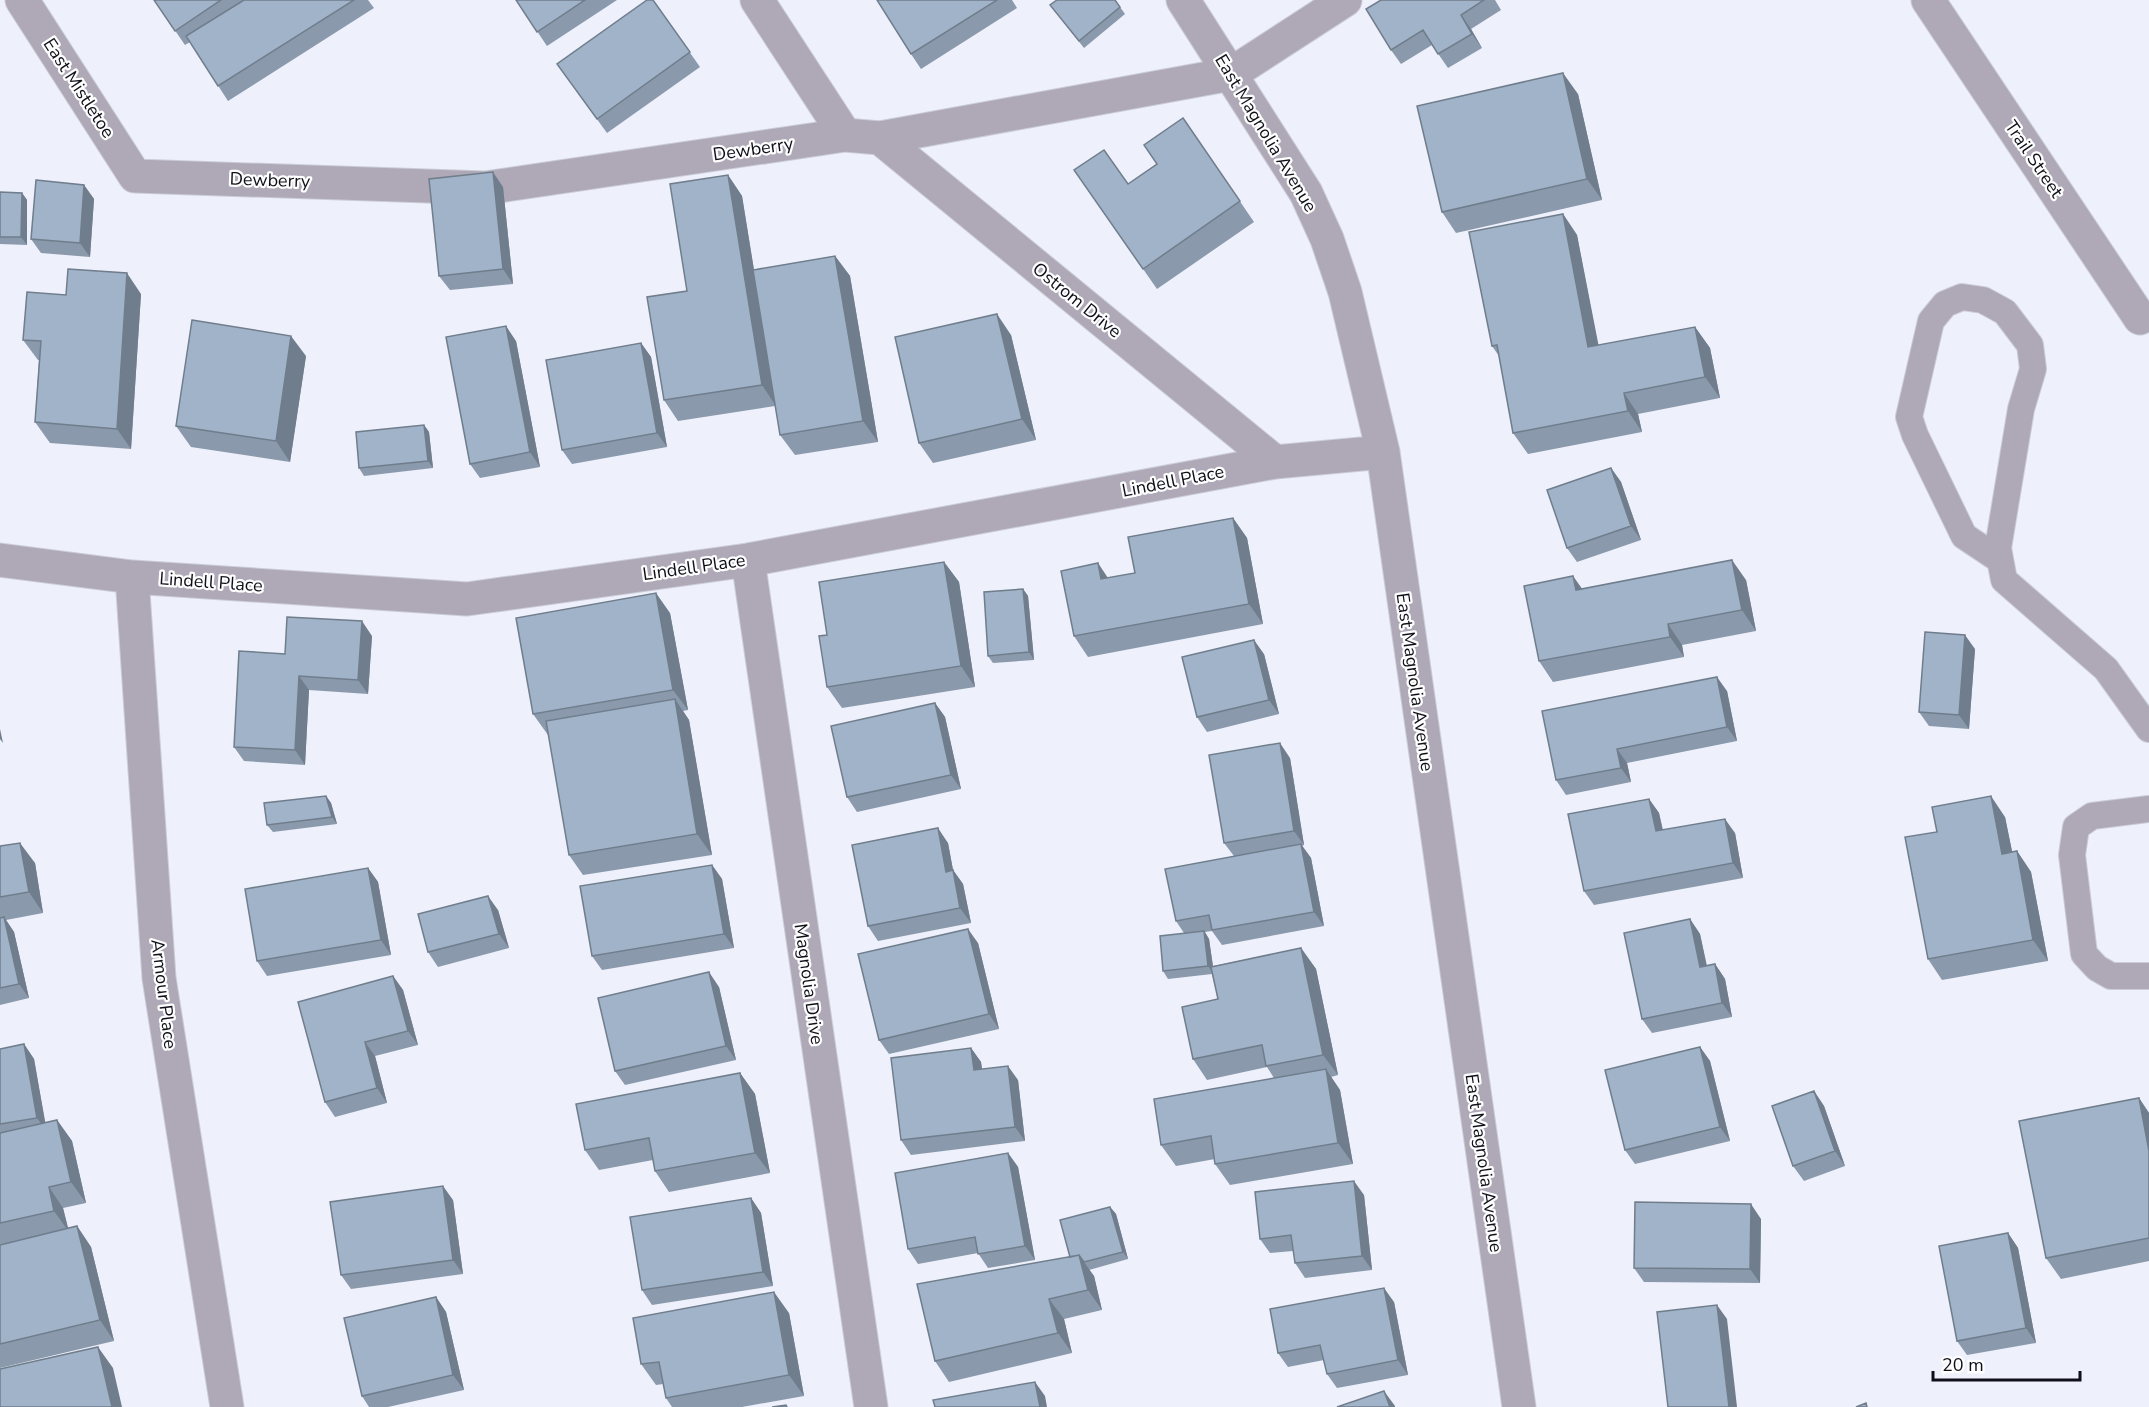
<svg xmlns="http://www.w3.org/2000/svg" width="2149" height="1407" font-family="'Nunito Sans',sans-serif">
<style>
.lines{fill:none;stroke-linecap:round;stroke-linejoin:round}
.service-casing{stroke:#caccd7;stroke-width:28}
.minor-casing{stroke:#caccd7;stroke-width:35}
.service{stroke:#afa8b6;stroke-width:26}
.minor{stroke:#afa8b6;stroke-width:33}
.wall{fill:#8a9aac}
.shaded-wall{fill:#707d8c}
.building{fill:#a0b3c8;stroke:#707d8c;stroke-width:1.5}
.labels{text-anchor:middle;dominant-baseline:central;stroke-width:4.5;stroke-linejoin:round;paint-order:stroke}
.street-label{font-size:18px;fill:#0e0f18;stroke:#fefefe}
</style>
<rect width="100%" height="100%" fill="#eef0fb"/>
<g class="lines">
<defs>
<path id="service" d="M2000 560 1964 536 1915 435 1909 417 1931 321 1945 304 1962 297 1983 300 2005 312 2030 345 2033 369 2021 409 1998 548 2004 580 2106 669 2149 729
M2149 809 2092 816 2076 827 2072 855 2084 954 2097 968 2111 976H2149"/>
<path id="minor" d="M22 0 135 176 485 188 845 135 880 138 1231 74 1345 0
M757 0 845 135
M1183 0 1306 193 1327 239 1345 292 1383 452 1519 1407
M1928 0 2140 318
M880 138 1275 462
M0 560 132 577 467 599 748 560 1275 462 1383 452
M748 560 871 1407
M132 577 159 978 227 1407"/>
</defs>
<use href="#service" class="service-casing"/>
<use href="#minor" class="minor-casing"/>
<use href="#service" class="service"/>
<use href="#minor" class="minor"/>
</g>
<path class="wall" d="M154 0H368L374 8 228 101 190 42 185 45Z
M516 0H617L547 46Z
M653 0 700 67 607 133 557 64Z
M877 0H1012L1017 8 921 69 911 54Z
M1381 0H1495L1501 10 1471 29 1482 48 1448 68 1432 45 1401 64 1391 50Z
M1050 5 1120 7 1125 14 1084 48Z
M1578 94 1602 200 1456 233 1442 212Z
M1183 118 1254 222 1157 289 1074 170 1128 184 1157 164Z
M728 175 742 196 754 270 835 256 850 276 878 442 795 455 780 435 775 406 678 421 664 400 687 291Z
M84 185 94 199 90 257 41 253 31 239Z
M503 187 513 284 450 290 439 276Z
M0 192 22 193 27 200V245L0 244Z
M1563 214 1577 235 1598 346 1695 327 1710 348 1720 398 1638 414 1642 432 1528 454 1513 433 1499 356 1492 346Z
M141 294 131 449 50 443 35 422 39 360H38L23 340 66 295Z
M1011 335 1036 440 933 463 919 443Z
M516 341 540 467 480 478 470 464Z
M641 343 651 357 667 447 572 464 562 450Z
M306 356 290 462 191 447 176 426Z
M424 425 429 432 433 468 364 476 359 468Z
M1611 468 1621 482 1641 540 1577 562 1567 548Z
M1233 518 1247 538 1263 624 1088 657 1074 636 1108 578 1135 573Z
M944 562 959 582 975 687 842 708 827 687V635Z
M1746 580 1756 631 1682 645 1684 657 1553 682 1539 661 1582 589Z
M1023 589 1028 596 1034 660 993 663 988 656Z
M670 613 688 710 683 711 689 720 712 855 583 875 569 855 549 735H548L533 714Z
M372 636 368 694 309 690 305 765 244 761 234 747 285 654Z
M1975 649 1969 729 1929 726 1919 712Z
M1264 654 1279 714 1207 732 1197 717Z
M1727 691 1737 741 1627 763 1631 782 1566 795 1556 780Z
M935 703 945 717 961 789 857 812 847 797Z
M1290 758 1304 845 1302 846 1311 858 1324 926 1222 945 1212 931 1205 932 1209 939 1213 966 1301 948 1316 969 1338 1075 1331 1077 1340 1090 1353 1164 1230 1185 1215 1164V1159L1176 1166 1161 1145 1274 1078 1267 1067 1207 1080 1193 1059 1218 999 1212 974 1168 979 1163 971 1184 933 1176 921 1234 856 1224 843Z
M326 796 331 803 337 824 273 832 267 825Z
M1649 799 1659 813 1663 830 1735 833 1743 878 1594 905 1584 891Z
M2005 817 2012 852 2017 851 2031 872 2048 961 1942 980 1928 959 1937 832Z
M948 843 953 870 963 884 971 923 878 941 868 926Z
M0 846 35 863 43 913 6 920 14 932 29 998 0 1005Z
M712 865 722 879 734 948 602 970 592 956Z
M368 868 378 882 391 955 267 976 257 961Z
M498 910 509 948 438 967 428 952Z
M1690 919 1700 934 1707 966 1715 964 1725 979 1732 1017 1652 1033 1642 1019Z
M978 943 999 1029 889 1054 879 1040Z
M393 976 403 990 418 1045 375 1056 387 1103 335 1117 325 1102Z
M719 987 736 1060 625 1085 615 1071Z
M24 1044 34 1059 45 1123 57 1120 72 1141 86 1203 63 1208 68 1228 77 1226 91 1247 114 1341 0 1368V1049Z
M1700 1047 1710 1061 1730 1141 1635 1164 1625 1150Z
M971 1048 981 1062 982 1069 1018 1080 1025 1141 911 1155 901 1140Z
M740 1073 755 1094 770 1173 669 1192 655 1171 653 1160 599 1170 585 1150Z
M1814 1091 1824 1106 1845 1166 1804 1181 1793 1166Z
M2139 1098 2149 1113V1261L2061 1279 2046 1258Z
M1008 1153 1018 1167 1035 1260 988 1268 978 1253 918 1264 908 1249Z
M1364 1195 1372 1270 1305 1278 1295 1263 1293 1251 1270 1253 1260 1239Z
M751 1198 761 1213 773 1286 652 1305 642 1290Z
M453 1200 463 1274 351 1289 341 1275Z
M1110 1207 1116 1214 1128 1259 1089 1270 1094 1276 1102 1310 1064 1319 1072 1353 949 1382 935 1361 1070 1257Z
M1761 1219 1760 1283 1644 1282 1634 1268Z
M2008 1233 2018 1248 2036 1343 1967 1355 1957 1341Z
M436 1297 446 1312 464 1390 388 1407H369L362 1396Z
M1394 1302 1408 1375 1337 1388 1327 1374 1324 1360 1288 1367 1278 1353Z
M789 1313 804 1396 742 1407H672L666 1398 663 1384 656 1385 641 1364Z"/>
<path class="shaded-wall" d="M1461 15 1471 29 1482 48 1472 34Z
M1563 73 1578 94 1602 200 1587 179Z
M493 172 503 187 513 284 503 269Z
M728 175 742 196 776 406 762 385Z
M84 185 94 199 90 257 80 243Z
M22 193 27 200V245L21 237Z
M1563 214 1577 235 1603 368 1588 347Z
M835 256 850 276 878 442 863 421Z
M127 273 141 294 131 449 117 429Z
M997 314 1011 335 1036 440 1022 419Z
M506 326 516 341 540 467 530 452Z
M1695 327 1710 348 1720 398 1705 377Z
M291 336 306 356 290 462 276 441Z
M641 343 651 357 667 447 657 433Z
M1624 393 1638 414 1642 432 1628 411Z
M424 425 429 432 433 468 428 461Z
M1611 468 1621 482 1641 540 1631 526Z
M1233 518 1247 538 1263 624 1249 604Z
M1732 560 1746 580 1756 631 1742 610Z
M944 562 959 582 975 687 961 666Z
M1098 563 1112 584 1101 579Z
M1573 576 1588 597 1576 590Z
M1023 589 1028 596 1034 660 1029 652Z
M656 593 670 613 688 710 673 690Z
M362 621 372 636 368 694 358 680Z
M1668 624 1682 645 1684 657 1670 637Z
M1965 635 1975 649 1969 729 1959 715Z
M1254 640 1264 654 1279 714 1269 700Z
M299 676 309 690 305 765 295 750Z
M1717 677 1727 691 1737 741 1727 727Z
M675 699 689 720 712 855 697 834Z
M935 703 945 717 961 789 951 775Z
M0 729 3 743 0 739Z
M1280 743 1290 758 1304 845 1294 831Z
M1617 749 1627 763 1631 782 1621 768Z
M326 796 331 803 337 824 332 817Z
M1991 796 2005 817 2017 875 2002 854Z
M1649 799 1659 813 1666 846 1656 831Z
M1725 819 1735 833 1743 878 1733 863Z
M938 828 948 843 953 870 963 884 971 923 960 908 946 872Z
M20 843 35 863 43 913 29 892Z
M1301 844 1311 858 1324 926 1314 912Z
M2017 851 2031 872 2048 961 2033 940Z
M712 865 722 879 734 948 724 934Z
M368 868 378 882 391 955 381 940Z
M488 896 498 910 509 948 499 934Z
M4 917 14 932 29 998 19 984Z
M1690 919 1700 934 1710 982 1700 967Z
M968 929 978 943 999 1029 989 1014Z
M1204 931 1209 939 1214 974 1208 966Z
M1301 948 1316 969 1338 1075 1323 1055Z
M1715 964 1725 979 1732 1017 1722 1003Z
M709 972 719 987 736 1060 726 1046Z
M393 976 403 990 418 1045 408 1031Z
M365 1042 375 1056 387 1103 377 1088Z
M24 1044 34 1059 47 1132 37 1118Z
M1700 1047 1710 1061 1730 1141 1720 1127Z
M971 1048 981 1062 984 1084 974 1070Z
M1008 1066 1018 1080 1025 1141 1015 1127Z
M1326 1069 1340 1090 1353 1164 1338 1143Z
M740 1073 755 1094 770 1173 755 1153Z
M1814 1091 1824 1106 1845 1166 1835 1151Z
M2139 1098 2149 1113V1151Z
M57 1120 72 1141 86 1203 71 1182Z
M1008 1153 1018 1167 1035 1260 1025 1246Z
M1354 1181 1364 1195 1372 1270 1362 1256Z
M443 1186 453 1200 463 1274 453 1260Z
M49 1187 63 1208 69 1232 54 1211Z
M751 1198 761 1213 773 1286 763 1272Z
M1751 1204 1761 1219 1760 1283 1750 1269Z
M1110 1207 1116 1214 1128 1259 1123 1252Z
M77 1226 91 1247 114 1341 100 1320Z
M2008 1233 2018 1248 2036 1343 2026 1328Z
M1079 1255 1094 1276 1102 1310 1088 1290Z
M1384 1288 1394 1302 1408 1375 1398 1360Z
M774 1292 789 1313 804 1396 789 1375Z
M436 1297 446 1312 464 1390 453 1375Z
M1049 1299 1064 1319 1072 1353 1058 1333Z
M1717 1305 1727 1319 1737 1407H1729Z
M98 1347 113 1368 122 1407H112Z
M1035 1382 1045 1396 1047 1407H1040Z
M1384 1391 1395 1406V1407H1390Z"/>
<path class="building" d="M154 0H221L175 31Z
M244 0H354L218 86 186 36Z
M516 0H585L537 32Z
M647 0H653L690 52 597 119 557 64Z
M877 0H997L911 54Z
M1057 0H1115L1120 7 1079 41 1050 5Z
M1381 0H1484L1461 15 1472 34 1438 54 1423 30 1391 50 1366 9Z
M1563 73 1587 179 1442 212 1417 106Z
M1183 118 1240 201 1143 269 1074 170 1104 150 1128 184 1157 164 1144 145Z
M493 172 503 269 439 276 429 179Z
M728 175 762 385 664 400 647 297 687 291 670 184Z
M36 180 84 185 80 243 31 239Z
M0 192 22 193 21 237H0Z
M1563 214 1588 347 1695 327 1705 377 1624 393 1628 411 1513 433 1497 345 1492 346 1469 232Z
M835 256 863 421 780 435 753 270Z
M68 269 127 273 117 429 35 422 41 341 23 340 27 292 66 295Z
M997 314 1022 419 919 443 895 337Z
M192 320 291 336 276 441 176 426Z
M506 326 530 452 470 464 446 337Z
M641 343 657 433 562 450 546 360Z
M424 425 428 461 359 468 356 432Z
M1611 468 1631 526 1567 548 1547 490Z
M1233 518 1249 604 1074 636 1061 571 1098 563 1101 579 1135 573 1128 537Z
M1732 560 1742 610 1668 624 1670 637 1539 661 1524 586 1573 576 1576 590Z
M944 562 961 666 827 687 819 636 827 635 819 582Z
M1023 589 1029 652 988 656 984 592Z
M656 593 673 690 533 714 516 618Z
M287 617 362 621 358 680 299 676 295 750 234 747 239 651 285 654Z
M1925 632 1965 635 1959 715 1919 712Z
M1254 640 1269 700 1197 717 1182 657Z
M1717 677 1727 727 1617 749 1621 768 1556 780 1542 711Z
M675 699 697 834 569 855 546 721Z
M935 703 951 775 847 797 831 726Z
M1280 743 1294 831 1224 843 1209 755Z
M326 796 332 817 267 825 264 803Z
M1991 796 2002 854 2017 851 2033 940 1928 959 1905 837 1937 832 1932 807Z
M1649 799 1656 831 1725 819 1733 863 1584 891 1568 814Z
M938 828 946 872 953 870 960 908 868 926 852 845Z
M20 843 29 892 0 897V846Z
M1301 844 1314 912 1212 930 1209 915 1176 921 1165 869Z
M712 865 724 934 592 956 580 886Z
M368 868 381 940 257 961 245 889Z
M488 896 499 934 428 952 418 914Z
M4 917 19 984 0 988V918Z
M1690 919 1700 967 1715 964 1722 1003 1642 1019 1624 933Z
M968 929 989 1014 879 1040 858 954Z
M1204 931 1208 966 1163 971 1160 936Z
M1301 948 1323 1055 1266 1066 1262 1045 1193 1059 1182 1007 1218 999 1211 967Z
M709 972 726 1046 615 1071 598 998Z
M393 976 408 1031 365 1042 377 1088 325 1102 298 1002Z
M24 1044 37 1118 0 1124V1049Z
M1700 1047 1720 1127 1625 1150 1605 1070Z
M971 1048 974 1070 1008 1066 1015 1127 901 1140 891 1058Z
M1326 1069 1338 1143 1215 1164 1211 1136 1161 1145 1154 1099Z
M740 1073 755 1153 655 1171 649 1138 585 1150 576 1104Z
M1814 1091 1835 1151 1793 1166 1772 1106Z
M2139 1098 2149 1151V1238L2046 1258 2019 1121Z
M57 1120 71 1182 49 1187 54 1211 0 1223V1133Z
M1008 1153 1025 1246 978 1254 975 1237 908 1249 895 1173Z
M1354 1181 1362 1256 1295 1263 1291 1235 1260 1239 1255 1192Z
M443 1186 453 1260 341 1275 330 1202Z
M751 1198 763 1272 642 1290 630 1217Z
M1635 1202 1751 1204 1750 1269 1634 1268Z
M1110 1207 1123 1252 1084 1262 1079 1255 1070 1257 1060 1220Z
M77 1226 100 1320 0 1344V1245Z
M2008 1233 2026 1328 1957 1341 1939 1246Z
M1079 1255 1088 1290 1049 1299 1058 1333 935 1361 917 1284Z
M1384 1288 1398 1360 1327 1374 1320 1345 1278 1353 1270 1309Z
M774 1292 789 1375 666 1398 659 1362 641 1364 633 1318Z
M436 1297 453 1375 362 1396 344 1318Z
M1717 1305 1729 1407H1668L1657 1312Z
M98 1347 112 1407H0V1369Z
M1035 1382 1040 1407H935L933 1400Z
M1384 1391 1390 1407H1337Z
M1866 1403 1867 1407H1856Z
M786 1405 787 1407H772Z"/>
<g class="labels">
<g class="street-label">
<text transform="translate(79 88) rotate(57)">East Mistletoe</text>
<text transform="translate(1266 133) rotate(59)">East Magnolia Avenue</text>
<text transform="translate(753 149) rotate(-8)">Dewberry</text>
<text transform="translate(2034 159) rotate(56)">Trail Street</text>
<text transform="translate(270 180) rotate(2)">Dewberry</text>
<text transform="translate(1077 300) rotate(39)">Ostrom Drive</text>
<text transform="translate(1173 481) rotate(-11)">Lindell Place</text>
<text transform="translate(694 567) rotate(-8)">Lindell Place</text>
<text transform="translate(211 582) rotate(4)">Lindell Place</text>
<text transform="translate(1415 682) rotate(82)">East Magnolia Avenue</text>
<text transform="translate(809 984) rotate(82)">Magnolia Drive</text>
<text transform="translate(164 994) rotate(83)">Armour Place</text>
<text transform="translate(1484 1163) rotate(82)">East Magnolia Avenue</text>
</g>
</g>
<path d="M1933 1371v9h147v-9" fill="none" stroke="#0e0f18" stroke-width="3"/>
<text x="1942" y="1371" font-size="18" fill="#0e0f18" stroke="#fefefe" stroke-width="4.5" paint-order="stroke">20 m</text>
</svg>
